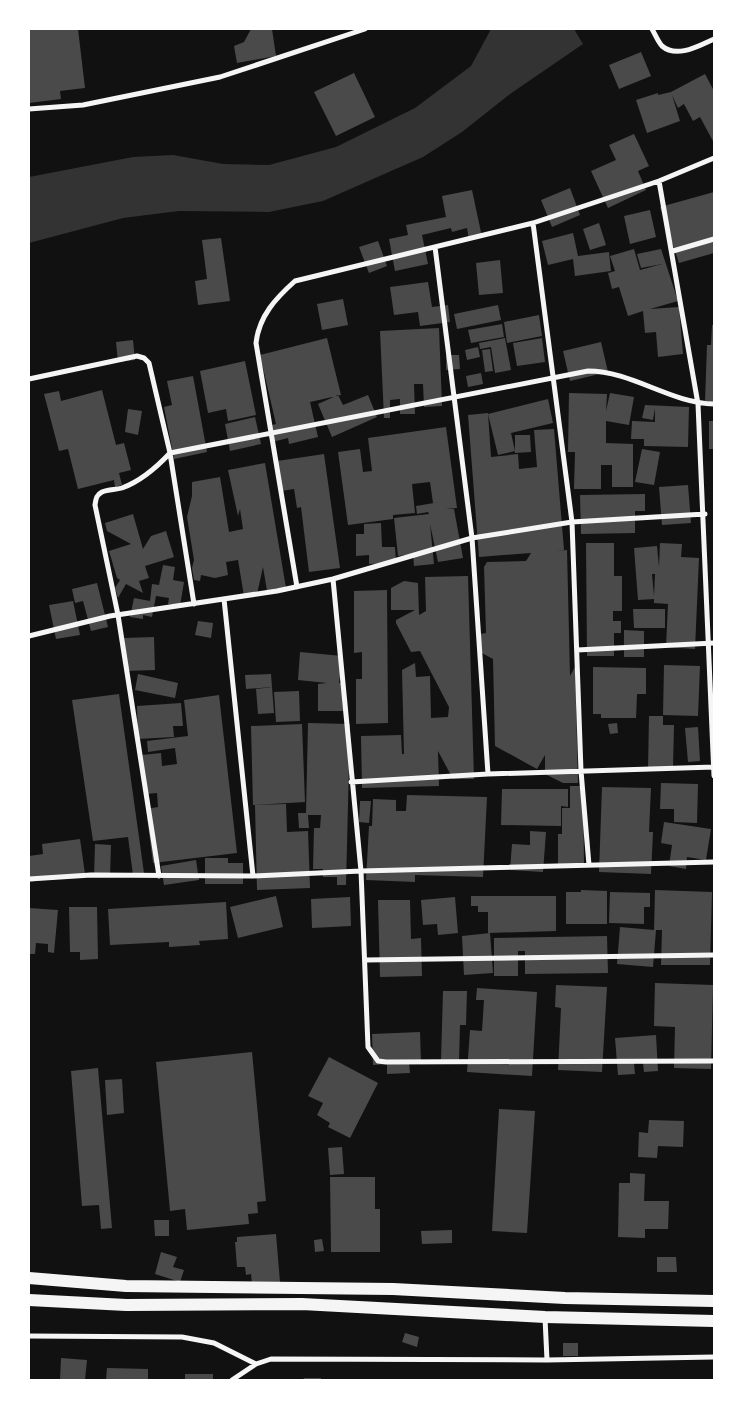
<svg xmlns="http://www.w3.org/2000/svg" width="743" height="1409" font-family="Roboto,sans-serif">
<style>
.water{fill:#333}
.building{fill:#4a4a4a;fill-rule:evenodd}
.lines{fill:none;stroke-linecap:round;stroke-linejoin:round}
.minor{stroke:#f5f5f5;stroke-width:5}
.primary{stroke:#f5f5f5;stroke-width:12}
</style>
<rect width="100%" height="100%" fill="#111"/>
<path class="water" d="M491 29H574L583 44 510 94 462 132 423 157 323 201 269 212 179 211 123 218 29 243V177L133 157 173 155 223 164 269 165 336 147 415 108 471 66Z"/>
<path class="building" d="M29 29H78L85 88 60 91 61 99 29 103Z
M251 29H272L276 56 237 63 234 46 244 42Z
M641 52 651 76 619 89 609 65Z
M354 73 375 117 336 136 314 92Z
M705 74 714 91V143L700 117 693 121 684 104 678 108 672 95 680 121 647 133 636 100 658 93V95L671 92Z
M634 134 649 166 638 171 646 190 608 208 591 171 616 160 609 145Z
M570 188 580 215 552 227 541 200Z
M472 190 482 237 469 240 467 228 452 232 451 228 422 235 428 264 395 271 389 239 408 235 406 225 446 217 442 196Z
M714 192V253L679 263 660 207Z
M650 210 656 237 630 244 624 216Z
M599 223 606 245 590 250 583 229Z
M573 233 578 256 609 252 611 271 575 276 573 259 548 265 542 241Z
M221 238 230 301 198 305 195 281 207 279 202 240Z
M378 241 387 266 369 273 359 247Z
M634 249 640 270 662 264 641 268 637 254 661 249 678 301 650 309 679 307 683 354 658 357 656 332 645 333 643 311 628 316 619 287 612 289 608 273 615 271 610 256Z
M500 260 503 293 479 295 476 263Z
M428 282 432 307 448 305 450 322 420 326 418 312 394 315 390 287Z
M343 299 348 325 322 330 317 304Z
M498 305 501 320 457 329 454 314Z
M539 315 542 336 507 343 504 322Z
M502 324 504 337 471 343 468 330Z
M712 325H714V402H705L707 345H711Z
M439 328 442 406 424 407 423 384H414L415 414H400V399L390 400V418H384L380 331Z
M327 338 341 395 310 402 318 437 289 444 288 438 272 442 268 426 276 424 260 355Z
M505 338 511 370 495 373 491 347 480 349 479 343Z
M542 338 545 362 517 366 513 343Z
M133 340 135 360 118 362 116 342Z
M601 342 608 372 570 381 563 351Z
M478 347 480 357 467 360 465 350Z
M490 349 493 371 485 372 482 350Z
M446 355H459L460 369 446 370Z
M245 361 256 415 228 421 226 409 208 413 200 371Z
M481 373 483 384 468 387 466 376Z
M193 376 207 452 174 459 164 407 172 405 167 381Z
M102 390 116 445 124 443 131 470 119 473 122 485 115 487 114 480 78 489 68 449 59 451 44 394 59 391 61 401Z
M569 393 607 394 606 411 610 393 634 397 629 425 606 421V443L633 444V487H612V465H601V489H574L575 452H568Z
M338 395 343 405 368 395 377 417 332 437 318 404Z
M548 399 553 423 511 433 515 451 498 455 488 414Z
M645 405 689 407 688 447 644 446V439H631L632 421 655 422V408L653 420 642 418Z
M128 409 142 411 138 435 125 432Z
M488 413 491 457 518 454 519 469 537 467 534 430 554 429 564 550 556 551 567 550 570 676 575 667 578 783H563L545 774V755L537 769 495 746 493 659 480 652V634L486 633 484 567 487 562 526 561 531 553 479 557 468 415Z
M255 417 261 444 230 451 225 424Z
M709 421H714V449H709Z
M446 427 457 508 446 509H454L463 558 438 562 430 524 434 564 414 566 413 554 398 556 394 518 429 514 428 512 417 514 416 506 440 502 433 503 430 482 412 484 415 513 393 515V519L348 525 338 452 360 449 363 472 372 471 368 438Z
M515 435H530L531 452 515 453Z
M642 449 660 452 654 485 635 482Z
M324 454 340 568 309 572 301 507 297 508 294 489 281 491 277 461Z
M265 463 286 588 267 591 263 567 257 594 244 596 238 560 226 562 228 575 215 578 201 575 200 581 194 580 192 568 194 560 187 517 192 496V482L220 477 229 532 243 529 240 509 238 516 228 470Z
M688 485 691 523 662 525 659 487Z
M645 494V511H635V533L581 534 580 495Z
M133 514 143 549 151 536 166 531 174 557 145 566 149 578 139 581 143 593 126 584 118 598 115 588 120 580 117 578 109 551 131 544 107 531 105 523Z
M381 523 382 547H395L396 563 369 564V555L356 556V534H364V524Z
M586 543H614V576H622V611H613V621H621V633H614V656H587Z
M660 543 682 544 681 557 699 558 695 649 666 647 668 604 654 603V599L638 600 634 548 657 546 659 567ZM652 574H658H655L654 596Z
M163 565 175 567 173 580 184 582 180 606 168 604 169 598 156 596 152 617 143 615V619L130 617 134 598 150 601 152 584 159 585Z
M468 576 474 779H453L438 751 439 786 362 788 361 736 401 735 402 754H404L402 670 415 663 416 677 430 676 431 718 448 717 449 707 420 651 411 652 396 623V620L415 610H391V588L404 581 418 583 419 615 426 611 425 577Z
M97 583 108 627 91 631 83 601 75 603 72 589Z
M387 590 388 723 356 724V679H362V652L354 653V591Z
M73 601 80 635 56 639 49 605Z
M633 609H665V628H634Z
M198 621 213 623 211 638 195 635Z
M624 630 644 631V657H624Z
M154 637 155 670 125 671 124 638Z
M300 652 342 656 339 683H342L343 711H318V684L327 683 298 680Z
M664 665 700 666 698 716 663 715Z
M593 667 646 668V694H637L636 718H601V714H593Z
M138 674 178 683 175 698 135 690Z
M271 674 272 687 246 689 245 675Z
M272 687 274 713 258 714 256 689Z
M299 691 300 721 276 722 274 692Z
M119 694 144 873 133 875 128 837 93 841 72 700Z
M219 695 237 853 153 863 146 809 158 807 157 793 146 794 142 755 161 753 162 766 177 764 175 748 148 752 147 741 188 736 184 700Z
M181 703 183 726H173L174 737 138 739 137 706Z
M649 716H663V725H674L673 769H648Z
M308 723 350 724 346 885H337V877H323V869H313L314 828H320L321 815H308L309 828H299L298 813H306Z
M617 723 618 733 610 734 608 724Z
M302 724 305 802 253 805 251 726Z
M698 727 700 761 688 762 685 728Z
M661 783 698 784 697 823 674 822V809H660Z
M570 786H583L584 863 558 864V834H562V808H570Z
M602 787 651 788 649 832H653L651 874 599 872Z
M502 789H568V807L561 806V826L501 825Z
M407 795 487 797 483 877 415 875V882L366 880 369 826H372L373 799 396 800V811H406Z
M360 801H371L369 823 359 822Z
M286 804 287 832 308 831 310 888 257 890 255 805Z
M664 822 711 829 706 860 687 857 686 869 669 866 672 845 661 843Z
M530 831 546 832 543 872 510 870 512 844 530 845Z
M80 839 85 874 29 882V856L43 854 42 844Z
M95 844 111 845 110 877H94Z
M205 858H228V863H243V884H205Z
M196 860 199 880 164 885 161 866Z
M581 890 607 891V924H566V892H581Z
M655 890 712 892 710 965H661L662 930H656L653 967 617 964 620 927 654 930Z
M610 892 650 893V907H644V924L609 923Z
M276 896 283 927 238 938 230 907Z
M471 896H556V931L488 933V912H478V906H471Z
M350 897 351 926 312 928 311 899Z
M455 897 458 933 438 935 437 924 423 925 421 900Z
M378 900H410L411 939 421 938 422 976 380 977Z
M226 902 228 939 199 941 200 945 169 947V942L110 945 108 909Z
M69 907H97L98 959 80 960V952H70Z
M29 908 58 910 54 953 48 952V944L36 943 35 954H29Z
M490 933 493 973 464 975 462 936Z
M607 936 608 973 525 974V951H518V976H494V938Z
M655 983 713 985 711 1069 674 1068 675 1027 654 1026Z
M556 985 607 987 602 1072 558 1070 561 1008 555 1007Z
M477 988 537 992 532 1076 467 1072 470 1030 482 1031 484 1000H476Z
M443 991H467L466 1025H460L459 1061H441Z
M420 1032 421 1062H409L410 1073 387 1074V1064L373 1065 372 1034Z
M656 1035 658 1071 644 1072 643 1063H634L635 1074 618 1075 615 1038Z
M252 1052 266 1201 257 1202 258 1213 248 1214 249 1224 187 1230 185 1209 170 1211 156 1062Z
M329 1057 378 1083 350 1138 328 1127 330 1123 317 1115 323 1103 308 1096Z
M98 1068 112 1228 101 1229 99 1205 82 1206 71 1071Z
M122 1079 124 1113 107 1115 105 1080Z
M499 1109 535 1111 527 1233 492 1231Z
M649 1120 684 1121 683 1147 658 1146 657 1158 638 1157 639 1132 648 1133Z
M342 1147 344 1174 330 1175 328 1148Z
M630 1173 645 1174 644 1201H669L668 1229H645V1238L618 1237 619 1183H630Z
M330 1177H375V1209H380V1252H331Z
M154 1220H169V1236H155Z
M452 1230V1243L422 1244 421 1231Z
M276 1234 280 1282 252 1284 251 1274 246 1275 245 1267H237L235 1242H237V1237Z
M322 1239 324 1251 315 1252 314 1240Z
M161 1252 177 1257 173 1267 184 1270 180 1282 155 1274Z
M657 1257H676L677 1272H657Z
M405 1333 419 1337 417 1347 402 1342Z
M563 1343H578V1356H563Z
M61 1358 87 1360 85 1380H60Z
M107 1368 148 1369V1380H106Z
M185 1374H213V1380H185Z
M304 1378H321V1380H303Z"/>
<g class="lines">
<path class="minor" d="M652 29C655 34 658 42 662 46 677 59 700 45 714 39
M29 109 83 105 220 77 365 29
M659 181 698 404 714 776
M533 223 572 522 581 771 589 865
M435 247 472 538 488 774
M673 251 714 239
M29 379 137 356 144 358 149 363 170 453 194 604
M333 579 361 871 368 1047 378 1061 386 1062 714 1061
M297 587 256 343C259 316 276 298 295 281L533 223 659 181 714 158
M224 599 253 876
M29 636 110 616 277 591 333 579 472 538 572 522 705 514
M577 650 714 643
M351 782 488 774 714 767
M159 876 118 615 95 505C96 499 96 495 102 492 108 489 116 490 122 488 141 481 157 467 170 453L588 371C632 371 670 403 714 404
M29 879 91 875 253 876 361 871 714 862
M365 960 714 955
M545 1318 547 1360
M29 1336 182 1337 214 1343 256 1364
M232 1380 256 1364 271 1359 547 1360 714 1357"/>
<path class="primary" d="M29 1278 126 1286 393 1289 565 1298 714 1301
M29 1300 126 1305 302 1304 545 1317 714 1321"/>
</g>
<rect width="743" height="1409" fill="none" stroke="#ffffff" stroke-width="60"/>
</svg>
